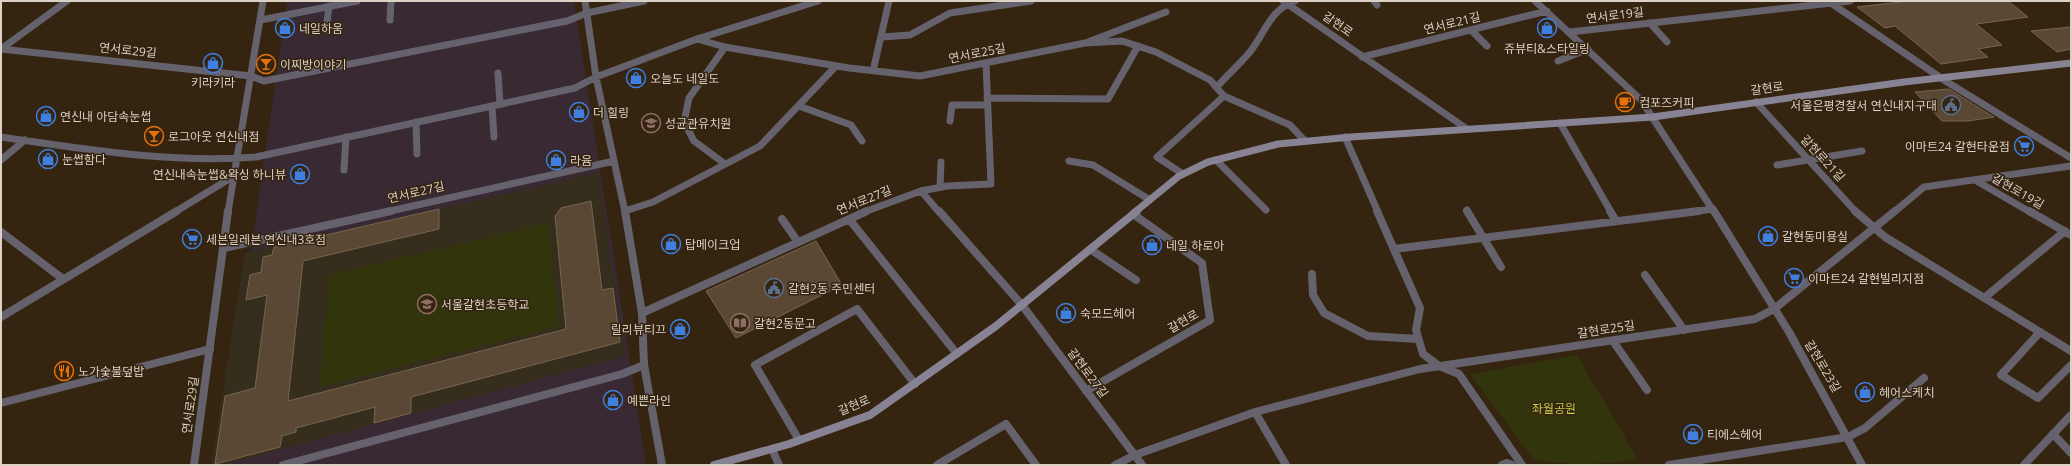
<svg xmlns="http://www.w3.org/2000/svg" width="2072" height="466" font-family="'Open Sans','Noto Sans KR',sans-serif">
<style>
.commercial{fill:#392933}
.education{fill:#352e1d}
.green{fill:#32340c}
.building{fill:#5a4834;stroke:#786550}
.lines{fill:none;stroke-linecap:round;stroke-linejoin:round}
.lane-far1{stroke:#65626d;stroke-width:7}
.lane{stroke:#65626d;stroke-width:8}
.street-far1{stroke:#65626d;stroke-width:7}
.street{stroke:#65626d;stroke-width:8}
.secondary-far1{stroke:#888394;stroke-width:7}
.secondary{stroke:#888394;stroke-width:8}
.labels{text-anchor:middle;dominant-baseline:central;stroke-width:3;stroke-linejoin:round;paint-order:stroke}
.street-label{font-size:12px;fill:#dcd1c5;stroke:#342410}
.poi-label{font-size:12px;fill:#dcd1c5;stroke:#342410;text-anchor:start}
.park-label{font-size:12px;fill:#c3c74c;stroke:#342410}
</style>
<rect width="100%" height="100%" fill="#342410"/>
<path class="commercial" d="M287 1H574L646 465H220Z"/>
<path class="education" d="M598 173 625 356 223 465H211L245 253Z"/>
<path class="green" d="M549 223 558 326 320 387 329 275Z
M1577 355 1638 459C1606 465 1563 466 1533 459L1470 374Z"/>
<path class="building" d="M1909 1H2008L2028 17 1976 24 2002 45 1978 49 1988 57 1941 64 1895 26 1885 28 1857 7Z
M2071 27V49L2057 52 2031 31Z
M1949 89 1984 111 1994 117 1968 121H1942L1915 92Z
M591 201 602 290 613 288 620 342 411 397V413L374 423 375 407 296 428V432L282 436 280 447 215 464 225 396 255 388 267 295 246 300 250 275 261 272 263 257 272 255 274 247 439 209V229L303 261 288 401 566 329 555 216 561 208Z
M816 241 842 285 736 338 706 291Z"/>
<g class="lines">
<path class="lane-far1" d="M1374 1 1377 5
M390 20 391 1
M1650 23 1667 42
M326 30 329 6
M1471 30 1487 46
M882 37 910 35 950 13 1031 1
M1088 42 1166 12
M1558 61 1588 49
M498 73 500 104
M492 106 494 137
M799 106 851 125 862 141
M950 121 952 105H987
M416 122 417 154
M1216 160 1266 210
M1069 161 1093 165 1150 200
M1777 165 1862 151
M344 170 346 137
M940 187 941 162
M1467 210 1468 212"/>
<path class="lane" d="M1467 211 1501 267
M782 219 798 242
M1090 249 1136 280
M1312 274 1313 295 1324 313 1368 336 1418 339
M1645 275 1684 330
M2040 332 2001 375 2038 398 2071 365
M1613 341 1647 390
M2053 434 2071 453
M1848 437 1865 428 1924 378
M1502 465 1507 463 1512 465"/>
<path class="street-far1" d="M585 1 596 77 625 212
M1283 1 1467 129
M1535 1 1641 100 1714 212
M1828 1 1947 82 2071 158
M261 20 357 1
M1570 32 1850 1
M697 39 725 47 849 68 920 76 1085 43 1122 41 1156 52 1210 80 1224 96 1290 125 1305 141
M725 47 689 98 684 122 694 141 725 164
M1 49 251 76 264 81 567 21 587 13 644 1
M1 49 67 1
M1362 57 1547 11
M873 71 889 1
M1217 87C1227 75 1239 65 1249 53 1265 34 1269 10 1295 1
M987 98 1108 99 1138 46
M1756 102 1856 212
M1560 123 1611 212
M1 137C84 149 172 164 256 157L575 88 596 77 697 39 818 1
M1345 137 1378 212
M1 160 25 140
M1183 174 1157 157 1224 96
M1975 180 2030 212
M921 191 939 212
M625 211 653 202 760 146 836 66
M175 212 234 176
M228 212 263 1
M386 212 614 161
M864 212 921 191 947 186 991 184 986 63
M1691 212 1713 209
M1894 212 1924 187 2071 166"/>
<path class="street" d="M625 211 642 313 644 365 662 465
M939 211 1022 305 1142 465
M1377 211 1420 308 1416 330 1423 354 1439 366 1459 374 1522 465
M1610 211 1616 221
M1714 211 1789 332 1862 465
M1855 211 1885 237 2071 351
M2029 211 2071 235
M849 219 957 354
M1 232 63 279
M224 248 391 211
M1394 249 1699 211
M1984 298 2065 231
M642 313 867 211
M1 317 177 211
M1086 391 1210 320 1202 263 1133 214
M1 403 210 349
M1255 412 1286 465
M799 440 755 365 857 309 915 384
M772 449 779 465
M194 465 228 211
M283 465 622 374 644 365
M937 465 1006 424 1036 465
M1115 465 1135 455 1255 412 1420 369 1755 319 1774 309 1895 211
M1669 465 1848 437
M2024 465 2071 415"/>
<path class="secondary-far1" d="M1135 212 1179 176 1208 162 1278 144 1351 137 1653 117 1904 82 2071 63"/>
<path class="secondary" d="M714 465 789 444 870 415 996 326 1137 211"/>
</g>
<defs>
<symbol id="shop-ring" viewBox="-11 -11 22 22"><circle r="9.5" fill="#342410" stroke="#3f7fe0" stroke-width="1.5"/><path d="M-5-2.5h2.3a2.7 3.5 0 0 1 5.4 0H5L5.5 6h-11ZM-1.5-2.5h3a1.5 2.3 0 0 0-3 0Z" fill="#3f7fe0"/></symbol>
<symbol id="bar-ring" viewBox="-11 -11 22 22"><circle r="9.5" fill="#342410" stroke="#e8710a" stroke-width="1.5"/><path d="M-6-5H6L.8 .8V4.5H3.5V6h-7V4.5H-.8V.8Z" fill="#e8710a"/></symbol>
<symbol id="cafe-ring" viewBox="-11 -11 22 22"><circle r="9.5" fill="#342410" stroke="#e8710a" stroke-width="1.5"/><path d="M-5.5-4.5H6V0H3Q3 3.5 0 3.5H-2.5Q-5.5 3.5-5.5 0ZM3-3.2v2h1.7v-2ZM-6 4.5H4V6H-6Z" fill="#e8710a"/></symbol>
<symbol id="civic-ring" viewBox="-11 -11 22 22"><circle r="9.5" fill="#342410" stroke="#5c6f8a" stroke-width="1.5"/><path d="M-.6-6.5H3V-4.5H.6V-3L4-1V1h2V6H-6V1h2V-1L-.6-3ZM-1.2 2.5V6h2.4V2.5Z" fill="#5c6f8a"/></symbol>
<symbol id="school-ring" viewBox="-11 -11 22 22"><circle r="9.5" fill="#342410" stroke="#8d6e63" stroke-width="1.5"/><path d="M0-5L7-2L0 1L-7-2ZM-4 1L0 2.5L4 1V4Q0 6-4 4Z" fill="#8d6e63"/></symbol>
<symbol id="supermarket-ring" viewBox="-11 -11 22 22"><circle r="9.5" fill="#342410" stroke="#3f7fe0" stroke-width="1.5"/><path d="M-6-5.5h2.5l.6 2H6L4.5 2H-2.5L-4.4-4H-6ZM-1.5 3.2a1.3 1.3 0 1 0 .1 0ZM3 3.2a1.3 1.3 0 1 0 .1 0Z" fill="#3f7fe0"/></symbol>
<symbol id="library-ring" viewBox="-11 -11 22 22"><circle r="9.5" fill="#342410" stroke="#8d6e63" stroke-width="1.5"/><path d="M-6-4Q-3-5.5-.7-3.5V5Q-3 3-6 4ZM6-4Q3-5.5 .7-3.5V5Q3 3 6 4Z" fill="#8d6e63"/></symbol>
<symbol id="restaurant-ring" viewBox="-11 -11 22 22"><circle r="9.5" fill="#342410" stroke="#e8710a" stroke-width="1.5"/><path d="M-5-6h1v4h1v-4h1v4h1v-4h1v5L-1.5 .5V6h-2V.5L-5-1ZM5-6V6H3V1.5H1.5Q1.5-4 5-6Z" fill="#e8710a"/></symbol>
</defs>
<g fill-rule="evenodd">
<use href="#shop-ring" x="274" y="17" width="22" height="22"/>
<use href="#shop-ring" x="1536" y="17" width="22" height="22"/>
<use href="#shop-ring" x="202" y="52" width="22" height="22"/>
<use href="#bar-ring" x="255" y="53" width="22" height="22"/>
<use href="#shop-ring" x="625" y="67" width="22" height="22"/>
<use href="#cafe-ring" x="1614" y="91" width="22" height="22"/>
<use href="#civic-ring" x="1940" y="94" width="22" height="22"/>
<use href="#shop-ring" x="568" y="101" width="22" height="22"/>
<use href="#shop-ring" x="35" y="105" width="22" height="22"/>
<use href="#school-ring" x="640" y="112" width="22" height="22"/>
<use href="#bar-ring" x="143" y="125" width="22" height="22"/>
<use href="#supermarket-ring" x="2013" y="135" width="22" height="22"/>
<use href="#shop-ring" x="37" y="148" width="22" height="22"/>
<use href="#shop-ring" x="545" y="149" width="22" height="22"/>
<use href="#shop-ring" x="289" y="163" width="22" height="22"/>
<use href="#shop-ring" x="1757" y="225" width="22" height="22"/>
<use href="#supermarket-ring" x="181" y="228" width="22" height="22"/>
<use href="#shop-ring" x="660" y="233" width="22" height="22"/>
<use href="#shop-ring" x="1141" y="234" width="22" height="22"/>
<use href="#supermarket-ring" x="1783" y="267" width="22" height="22"/>
<use href="#civic-ring" x="763" y="277" width="22" height="22"/>
<use href="#school-ring" x="416" y="293" width="22" height="22"/>
<use href="#shop-ring" x="1055" y="302" width="22" height="22"/>
<use href="#library-ring" x="729" y="312" width="22" height="22"/>
<use href="#shop-ring" x="669" y="318" width="22" height="22"/>
<use href="#restaurant-ring" x="53" y="360" width="22" height="22"/>
<use href="#shop-ring" x="1854" y="381" width="22" height="22"/>
<use href="#shop-ring" x="602" y="389" width="22" height="22"/>
<use href="#shop-ring" x="1682" y="423" width="22" height="22"/>
</g>
<g class="labels">
<g class="street-label">
<text transform="translate(1615 15) rotate(-7)">연서로19길</text>
<text transform="translate(1452 23) rotate(-14)">연서로21길</text>
<text transform="translate(1338 24) rotate(35)">갈현로</text>
<text transform="translate(128 50) rotate(6)">연서로29길</text>
<text transform="translate(977 53) rotate(-11)">연서로25길</text>
<text transform="translate(1767 88) rotate(-8)">갈현로</text>
<text transform="translate(1823 158) rotate(47)">갈현로21길</text>
<text transform="translate(2018 191) rotate(30)">갈현로19길</text>
<text transform="translate(416 192) rotate(-13)">연서로27길</text>
<text transform="translate(864 200) rotate(-22)">연서로27길</text>
<text transform="translate(1183 321) rotate(-30)">갈현로</text>
<text transform="translate(1606 329) rotate(-9)">갈현로25길</text>
<text transform="translate(1823 366) rotate(59)">갈현로23길</text>
<text transform="translate(1088 373) rotate(53)">갈현로27길</text>
<text transform="translate(190 405) rotate(-82)">연서로29길</text>
<text transform="translate(854 405) rotate(-23)">갈현로</text>
</g>
<g class="poi-label">
<text x="299" y="28">네일하움</text>
<text x="1547" y="48" text-anchor="middle">쥬뷰티&amp;스타일링</text>
<text x="280" y="64">이찌방이야기</text>
<text x="650" y="78">오늘도 네일도</text>
<text x="213" y="82" text-anchor="middle">키라키라</text>
<text x="1639" y="102">컴포즈커피</text>
<text x="1937" y="105" text-anchor="end">서울은평경찰서 연신내지구대</text>
<text x="593" y="112">더 힐링</text>
<text x="60" y="116">연신내 아담속눈썹</text>
<text x="665" y="123">성균관유치원</text>
<text x="168" y="136">로그아웃 연신내점</text>
<text x="2010" y="146" text-anchor="end">이마트24 갈현타운점</text>
<text x="62" y="159">눈썹함다</text>
<text x="570" y="160">라윰</text>
<text x="286" y="174" text-anchor="end">연신내속눈썹&amp;왁싱 하니뷰</text>
<text x="1782" y="236">갈현동미용실</text>
<text x="206" y="239">세븐일레븐 연신내3호점</text>
<text x="685" y="244">탑메이크업</text>
<text x="1166" y="245">네일 하로아</text>
<text x="1808" y="278">이마트24 갈현빌리지점</text>
<text x="788" y="288">갈현2동 주민센터</text>
<text x="441" y="304">서울갈현초등학교</text>
<text x="1080" y="313">숙모드헤어</text>
<text x="754" y="323">갈현2동문고</text>
<text x="666" y="329" text-anchor="end">릴리뷰티끄</text>
<text x="78" y="371">노가숯불덮밥</text>
<text x="1879" y="392">헤어스케치</text>
<text x="627" y="400">예쁜라인</text>
<text x="1707" y="434">티에스헤어</text>
</g>
<g class="park-label">
<text x="1554" y="408">좌월공원</text>
</g>
</g>
<rect width="2072" height="466" fill="none" stroke="#dcd1c5" stroke-width="4"/>
</svg>
